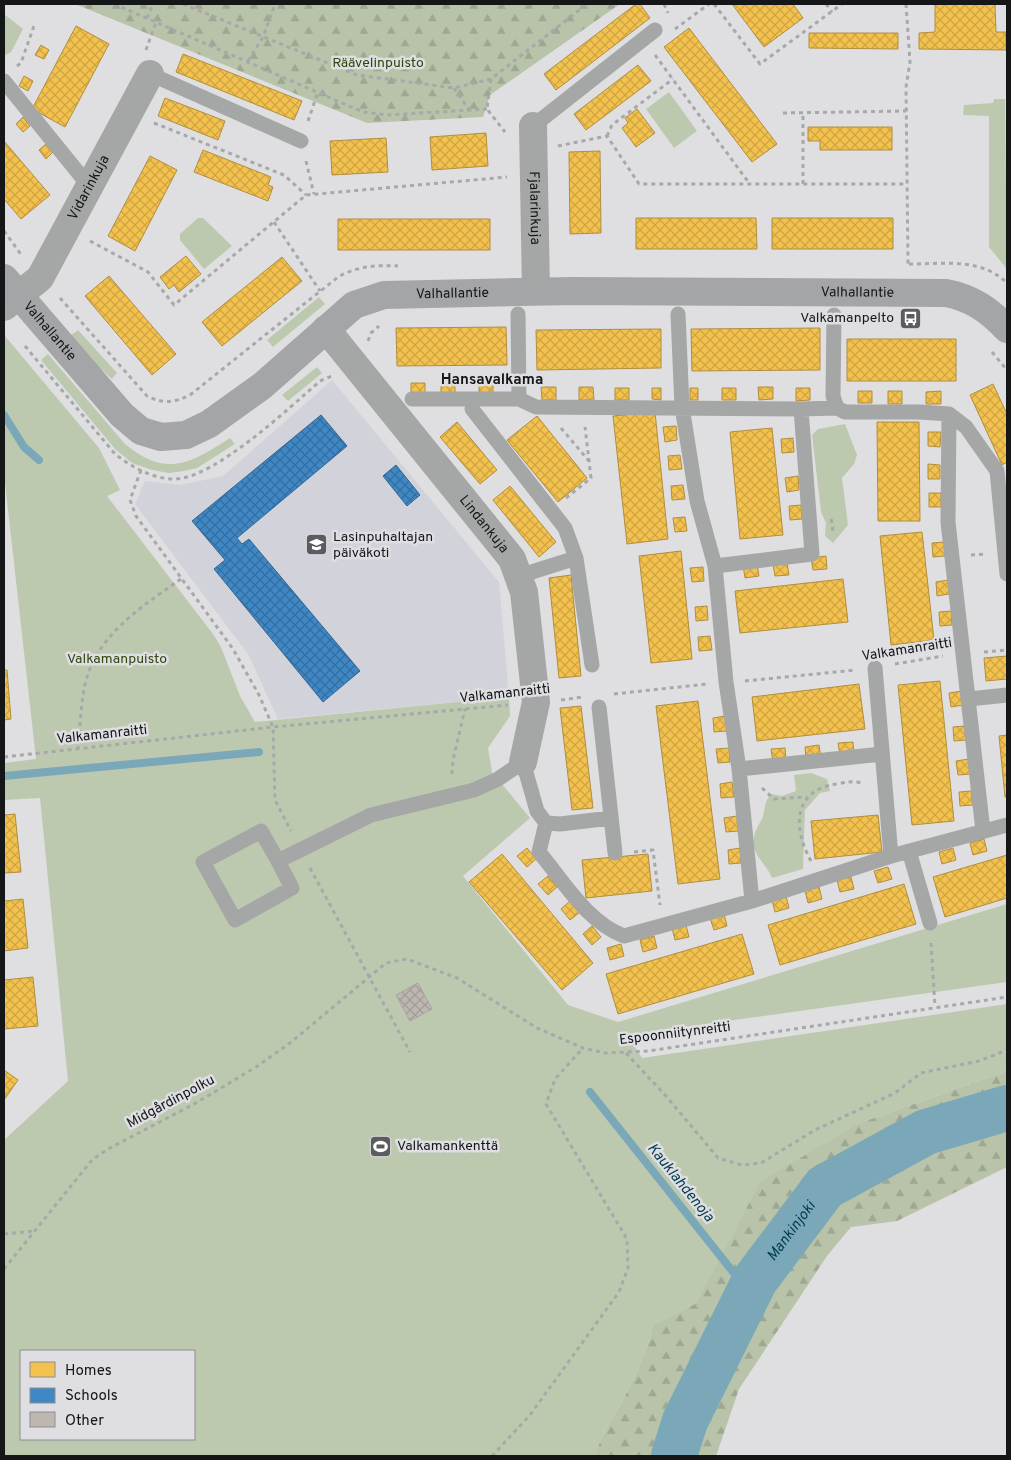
<svg xmlns="http://www.w3.org/2000/svg" width="1011" height="1460" font-family="Overpass,sans-serif">
<style>
.built{fill:#d2d2da}
.green{fill:#bdc9af;fill-rule:evenodd}
.forest{fill:url(#forest-firs)}
.homes{fill:url(#homes-cross-hatch);stroke:#b08e3e}
.schools{fill:url(#schools-cross-hatch);stroke:#326691}
.lines{fill:none;stroke-linecap:round;stroke-linejoin:round}
.stream{stroke:#7ba8b8;stroke-width:8}
.river{stroke:#7ba8b8;stroke-width:46}
.building{fill:url(#building-cross-hatch);stroke:#a6a5a6}
.path{stroke:#a7a8a9;stroke-width:3;stroke-dasharray:4 4;stroke-linecap:butt}
.lane{stroke:#a5a6a6;stroke-width:15}
.street{stroke:#a5a6a6;stroke-width:28}
.secondary{stroke:#a4a5a6;stroke-width:28}
.labels{text-anchor:middle;dominant-baseline:central;stroke-width:5;stroke-linejoin:round;paint-order:stroke}
.park-label{font-size:14px;fill:#32450c;stroke:#dedee3}
.street-label{font-size:14px;fill:#151617;stroke:#dedee3}
.poi-label{font-size:14px;fill:#151617;stroke:#dedee3;text-anchor:start}
.neighbourhood-label{font-size:15px;font-weight:bold;fill:#151617;stroke:#dedee3}
.water-label{font-size:15px;font-style:italic;fill:#003d4d;stroke:#dedee3}
</style>
<defs>
<pattern id="forest-firs" width="22" height="20" patternUnits="userSpaceOnUse" patternTransform="scale(1.25)"><rect width="22" height="20" fill="#b8c3a9"/><path d="M5 1l3.5 6h-7zM16 11l3.5 6h-7z" fill="#9da791"/></pattern>
<pattern id="homes-cross-hatch" width="8" height="8" patternUnits="userSpaceOnUse" patternTransform="scale(1.25)"><rect width="8" height="8" fill="#f2c14e"/><path d="M0 0l8 8M0 8l8-8" fill="none" stroke="#cfa543"/></pattern>
<pattern id="schools-cross-hatch" width="8" height="8" patternUnits="userSpaceOnUse" patternTransform="scale(1.25)"><rect width="8" height="8" fill="#3f88c5"/><path d="M0 0l8 8M0 8l8-8" fill="none" stroke="#346e9f"/></pattern>
<pattern id="building-cross-hatch" width="8" height="8" patternUnits="userSpaceOnUse" patternTransform="scale(1.25)"><rect width="8" height="8" fill="#bdb7b0"/><path d="M0 0l8 8M0 8l8-8" fill="none" stroke="#a29d97"/></pattern>
</defs>
<rect width="100%" height="100%" fill="#dfdfe2"/>
<path class="built" d="M332 380 499 582 509 697 278 719 248 654 135 504 145 481 180 485 223 476Z"/>
<path class="green" d="M4 14 23 29 11 52 4 56Z
M669 92 697 131 674 148 646 109Z
M994 99H1005L1007 269 989 247V116L963 115 964 105 993 103Z
M198 218H203L232 246 204 269 180 240V234Z
M319 297 325 304 273 347 267 340Z
M78 330 117 373 112 379 90 359 70 336Z
M5 336 99 448 120 490 107 496 213 634 221 647 240 696 255 722 509 697 510 716 488 748 492 772 530 818 463 876 568 1005 618 1022 1007 904V982L627 1035 642 1058 1007 1004V1071L860 1123 743 1215 695 1304 653 1325C647 1353 634 1379 621 1404 611 1421 600 1438 595 1456H4V1140L68 1081 40 798 4 800V763L36 759 4 474ZM21 1351H194V1439H21Z
M48 354 125 444C167 478 189 464 230 438L235 444 197 468 184 471 169 473 152 470 132 463 115 449 41 360Z
M317 367 322 373 288 401 282 395Z
M845 424 857 455 854 464 842 478 848 525 833 543 825 536 826 523 821 512 812 435 818 429Z
M811 773 827 779 830 791 820 793 805 810 803 869 772 878C767 864 750 854 754 837 755 831 759 824 762 819 766 808 763 804 771 794L782 796 796 791 794 775Z"/>
<path class="forest" d="M75 4H620L490 95 483 117 367 123Z
M1007 1071V1167L897 1221 851 1227 827 1256 739 1389 716 1456H595C600 1438 611 1421 621 1404 634 1379 647 1353 653 1325L695 1304 761 1181 860 1123Z"/>
<path class="homes" d="M636 4H640L650 18 556 90 544 74Z
M732 4H793L803 18 764 47Z
M935 4H995L996 32H1006V50L919 49V33L935 32Z
M76 26 109 44 65 127 32 109Z
M689 28 777 144 752 162 664 47Z
M809 33H898V49L809 48Z
M41 45 49 50 44 59 35 55Z
M183 54 302 101 294 120 176 72Z
M638 65 651 81 586 130 574 114Z
M24 76 33 81 28 91 19 86Z
M165 98 225 121 218 140 158 116Z
M637 109 655 133 636 147 622 128 628 123 625 118Z
M23 117 30 126 23 132 16 124Z
M808 127H892V150H820V141H808Z
M486 133 488 166 432 170 430 137Z
M386 138 388 172 332 175 330 141Z
M4 141 50 195 21 219 4 199Z
M46 144 53 152 46 159 39 150Z
M203 150 271 177 268 185 273 187 268 201 194 172Z
M600 151 601 233 570 234 569 152Z
M150 156 177 170 135 251 108 236Z
M636 218H756L757 249H636Z
M772 218H893V249H772Z
M338 219H490V250H338Z
M186 256 201 274 179 292 174 285 169 289 160 277Z
M282 257 302 281 222 346 202 322Z
M109 276 176 354 152 375 85 296Z
M506 327 507 365 397 366 396 328Z
M820 328V370L692 371 691 329Z
M661 329V368L537 370 536 330Z
M847 339H956V381H847Z
M411 383H425V395H411Z
M441 383H455V395H441Z
M479 383H493V395L479 396Z
M993 384 1007 414V462L1002 465 970 395Z
M541 387H556V400H542Z
M579 387H593L594 400H579Z
M758 387H773V399L759 400Z
M615 388H629V400H615Z
M652 388H661V400L652 399Z
M690 388H698V400H690Z
M722 388H736V400H722Z
M796 388H810V400L796 401Z
M858 391H872V403H858Z
M888 391H902V404H888Z
M941 391V404H926V392Z
M655 412 668 539 627 544 613 416Z
M537 416 587 478 558 502 507 440Z
M457 422 497 470 480 484 440 437Z
M877 422H919L920 521H878Z
M676 426 677 440 665 442 663 427Z
M772 428 783 535 740 539 730 432Z
M928 432H941L940 447 928 446Z
M793 438 794 452 782 453 781 439Z
M680 455 682 469 669 470 668 456Z
M928 464 940 465V479H928Z
M798 476 799 490 787 492 785 478Z
M683 485 685 499 672 500 671 486Z
M510 486 556 542 539 557 493 500Z
M929 493H941V507H929Z
M801 505 802 519 790 520 789 506Z
M685 517 687 531 675 532 673 518Z
M922 532 934 640 891 645 880 536Z
M944 542 945 556 933 557 932 543Z
M681 551 692 659 651 663 639 556Z
M826 556 827 569 813 570 811 558Z
M787 562 789 575 775 576 773 564Z
M757 564 759 576 745 578 743 565Z
M703 567 704 581 692 582 690 568Z
M571 575 581 676 559 678 549 578Z
M843 579 848 622 740 633 735 591Z
M948 580 949 594 937 596 936 582Z
M707 606 708 620 696 621 695 607Z
M951 611 952 625 940 626 939 612Z
M710 636 712 650 699 651 698 637Z
M1007 656V679L986 681 984 658Z
M4 670H7L11 719 4 720Z
M940 681 954 821 912 825 898 685Z
M859 684 865 729 757 741 752 697Z
M962 691 963 705 951 707 949 693Z
M698 701 720 879 678 884 656 706Z
M581 706 593 808 572 810 560 708Z
M725 716 727 731 714 732 713 718Z
M965 726 966 740 954 741 953 727Z
M1007 735V797H1005L999 736Z
M853 742 854 754 840 755 838 743Z
M819 745 821 758 806 759 805 747Z
M729 748 730 762 718 763 716 749Z
M785 748 786 760 773 762 771 749Z
M969 759 970 774 958 775 956 761Z
M732 782 734 797 721 798 720 784Z
M971 791 973 805 960 806 959 792Z
M15 814 21 872 4 873V815Z
M878 815 882 852 815 859 811 821Z
M737 816 738 831 726 832 724 818Z
M984 839 987 851 973 855 970 843Z
M527 848 536 859 527 867 517 856Z
M740 848 741 863 729 864 728 850Z
M953 848 956 860 942 864 939 852Z
M502 854 593 963 562 990 469 882Z
M648 854 652 891 586 898 582 860Z
M1007 855V898L945 917 933 877Z
M888 867 892 879 878 883 874 871Z
M548 876 557 887 548 895 538 884Z
M851 877 854 889 840 892 837 880Z
M904 884 916 924 780 965 768 925Z
M819 887 822 899 808 903 805 891Z
M786 896 789 908 775 912 772 900Z
M23 899 28 948 4 951V901Z
M570 901 580 912 570 920 561 909Z
M724 914 727 926 714 930 710 918Z
M686 925 689 937 675 940 672 928Z
M592 926 601 937 592 945 583 934Z
M742 934 754 974 618 1014 606 974Z
M654 936 657 948 643 952 640 940Z
M621 944 624 956 610 960 607 948Z
M33 977 38 1026 4 1029V980Z
M4 1070 18 1080 4 1100Z"/>
<path class="schools" d="M321 415 347 446 237 538 242 544 249 539 360 671 323 702 214 569 225 560 192 521Z
M396 465 420 495 407 506 383 476Z"/>
<g class="lines">
<path class="stream" d="M4 415 24 447 39 460
M4 776 259 752
M590 1092 749 1292"/>
<path class="river" id="s1" d="M674 1456 685 1421 755 1280 825 1187 926 1132 1007 1108"/>
</g>
<path class="building" d="M418 983 432 1009 410 1021 396 995Z"/>
<g class="lines">
<path class="path" d="M114 4 363 112 388 115 487 109
M183 4 357 75 454 88 491 79 587 4
M664 4 668 13
M714 4 760 64 842 4
M826 4 832 12
M906 4 910 62 906 87 908 264
M147 18 153 4
M675 29 709 4
M146 50 156 22
M655 55 749 183
M248 61 263 37 275 4
M17 66 21 63 35 23
M491 79 487 109 505 132
M454 88 469 110
M783 113 906 111
M308 121 318 92
M154 123 284 175 306 195
M607 136 612 125 673 79
M558 146 607 136 639 184H907
M306 161 314 194
M803 184V112
M274 222 320 291
M4 231 22 256
M90 241 148 272 174 305 306 195 507 177
M909 264C944 264 980 257 1007 283
M60 298 147 396C163 404 174 403 190 395L338 277C358 266 375 265 398 266
M368 341 371 333 379 326
M25 346 115 454C132 467 152 479 175 479 215 478 289 408 320 381L332 376
M992 352 1007 370
M561 428 589 461
M141 470 130 500 136 516 233 649 259 695 273 727 275 800 291 831
M566 498 591 478 585 427
M831 519 833 526 832 532
M971 555 985 554
M984 652 1007 650
M895 664 943 656
M745 681 856 670
M614 694 707 684
M561 700 583 697
M78 750C80 729 81 696 87 677 102 631 144 605 181 579
M4 757 273 727 508 705
M452 774 453 760 465 709
M762 788 774 799 807 797
M634 852 653 850 660 905
M811 861C793 829 792 790 837 784 847 782 855 780 864 784
M310 868 410 1052
M931 943 935 1007
M626 1053 666 1096 718 1158 742 1165 761 1163 815 1130 895 1093 921 1073 979 1061 1007 1050
M4 1234 34 1231
M4 1269 92 1160 108 1149 196 1103 256 1067 290 1043 386 963 407 959 457 978 537 1028 583 1048 605 1053 648 1051 1007 997
M492 1456 530 1415 619 1292 628 1268 627 1239 546 1104 555 1079 583 1048"/>
<path class="lane" d="M150 74 301 141
M4 81 89 186
M533 126 655 30
M518 314 519 399
M678 314 682 407 697 501 715 566 726 682 739 769 752 901
M834 315 833 396 837 408 845 412H920L949 414 966 427 997 471 1007 574
M412 399H519L536 407 801 409 812 554 715 566
M472 409 565 528 576 558 592 665
M801 409 837 408
M949 414 948 522 983 831
M519 576 576 558
M875 668 891 856
M969 699 1007 695
M599 707 615 853
M739 769 882 754
M546 823 539 852C564 882 587 922 624 936L752 901 891 856 1007 825
M909 851 930 923
M278 861 292 888 235 920 203 862 261 831 278 861 371 815 474 790 498 779 523 762 537 811 546 823 560 824 611 818"/>
<g class="street">
<path id="s2" d="M533 126 536 291"/>
<path id="s3" d="M4 307 40 278 150 74"/>
<path id="s4" d="M326 329 512 559 524 592 536 702 523 762"/>
</g>
<path class="secondary" id="s5" d="M4 278 122 415 141 431 161 437 186 435 209 424 262 386 354 305 384 295 572 291 946 293C972 298 989 310 1007 329"/>
</g>
<defs>
<symbol id="bus-square" viewBox="-11 -11 22 22"><rect x="-9" y="-9" width="18" height="18" rx="4" fill="#5c5c5e" stroke="#dedee3"/><path d="M-5-6H5V4H4V6H2V4H-2V6H-4V4H-5ZM-3.5-4V0h7V-4ZM-3.5 1.2v1.5H-2V1.2ZM2 1.2v1.5H3.5V1.2Z" fill="#fff"/></symbol>
<symbol id="school-square" viewBox="-11 -11 22 22"><rect x="-9" y="-9" width="18" height="18" rx="4" fill="#5c5c5e" stroke="#dedee3"/><path d="M0-5L7-2L0 1L-7-2ZM-4 1L0 2.5L4 1V4Q0 6-4 4Z" fill="#fff"/></symbol>
<symbol id="stadium-square" viewBox="-11 -11 22 22"><rect x="-9" y="-9" width="18" height="18" rx="4" fill="#5c5c5e" stroke="#dedee3"/><path d="M0-5a6.5 5 0 1 0 0 10a6.5 5 0 1 0 0-10ZM-3.5-1.8h7v3.6h-7Z" fill="#fff"/></symbol>
</defs>
<g fill-rule="evenodd">
<use href="#bus-square" x="898" y="306" width="25" height="25"/>
<use href="#school-square" x="304" y="532" width="25" height="25"/>
<use href="#stadium-square" x="368" y="1134" width="25" height="25"/>
</g>
<g class="labels">
<g class="park-label">
<text x="378" y="63">Räävelinpuisto</text>
<text x="117" y="659">Valkamanpuisto</text>
</g>
<g class="street-label">
<text stroke="none"><textPath href="#s3" startOffset="149">Vidarinkuja</textPath></text>
<text stroke="none"><textPath href="#s2" startOffset="82">Fjalarinkuja</textPath></text>
<text stroke="none"><textPath href="#s5" startOffset="970">Valhallantie</textPath></text>
<text stroke="none"><textPath href="#s5" startOffset="565">Valhallantie</textPath></text>
<text stroke="none"><textPath href="#s5" startOffset="70">Valhallantie</textPath></text>
<text stroke="none"><textPath href="#s4" startOffset="251">Lindankuja</textPath></text>
<text transform="translate(907 650) rotate(-9)">Valkamanraitti</text>
<text transform="translate(505 694) rotate(-6)">Valkamanraitti</text>
<text transform="translate(102 735) rotate(-6)">Valkamanraitti</text>
<text transform="translate(675 1034) rotate(-7)">Espoonniitynreitti</text>
<text transform="translate(171 1102) rotate(-28)">Midgårdinpolku</text>
</g>
<g class="poi-label">
<text x="894" y="318" text-anchor="end">Valkamanpelto</text>
<text x="333" y="537">Lasinpuhaltajan<tspan x="333" dy="16">päiväkoti</tspan></text>
<text x="397" y="1146">Valkamankenttä</text>
</g>
<g class="neighbourhood-label">
<text x="492" y="380">Hansavalkama</text>
</g>
<g class="water-label">
<text transform="translate(680 1183) rotate(51)">Kauklahdenoja</text>
<text stroke="none"><textPath href="#s1" startOffset="255">Mankinjoki</textPath></text>
</g>
</g>
<rect width="1011" height="1460" fill="none" stroke="#151617" stroke-width="10"/>
<rect x="20" y="1350" width="175" height="90" fill="#dedee3" stroke="#8e8e91"/>
<rect x="30" y="1362" width="25" height="15" fill="#f2c14e" stroke="#8e8e91"/>
<text x="65" y="1375" font-size="15" fill="#151617">Homes</text>
<rect x="30" y="1388" width="25" height="15" fill="#3f88c5" stroke="#8e8e91"/>
<text x="65" y="1400" font-size="15" fill="#151617">Schools</text>
<rect x="30" y="1412" width="25" height="15" fill="#bdb7b0" stroke="#8e8e91"/>
<text x="65" y="1425" font-size="15" fill="#151617">Other</text>
</svg>
